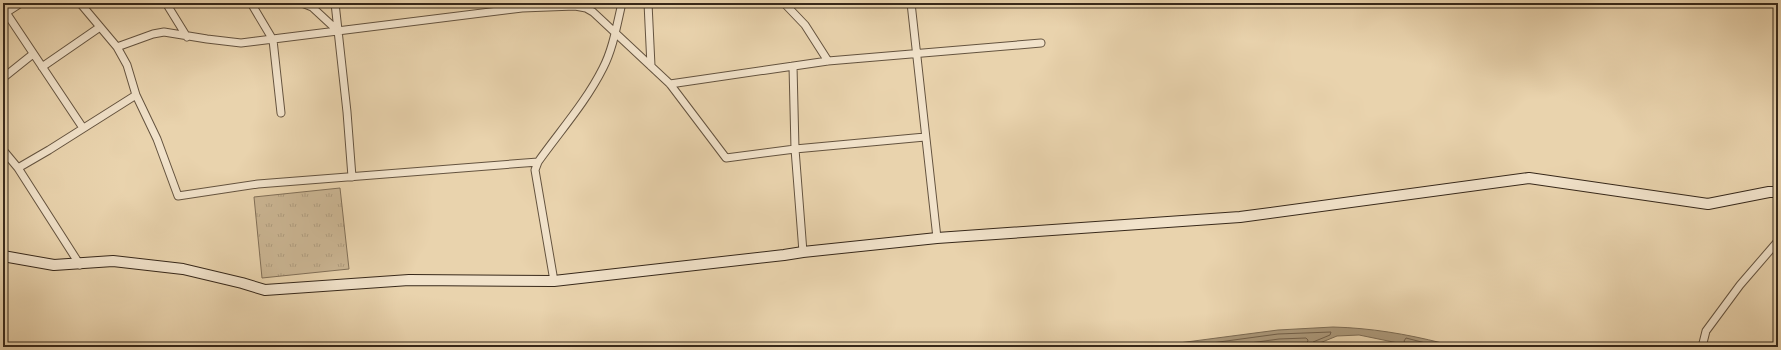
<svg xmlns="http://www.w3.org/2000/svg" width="1781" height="350" font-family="'IM FELL English',serif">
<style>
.grass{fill:url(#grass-tufts);stroke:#816f57}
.water{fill:#ac997b;stroke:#7d6c54}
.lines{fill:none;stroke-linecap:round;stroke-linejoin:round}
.shore{stroke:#72604a;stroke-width:1}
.street-casing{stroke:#64533f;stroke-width:9}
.secondary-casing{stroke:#37281a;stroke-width:12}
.street{stroke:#f1e2ca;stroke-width:7}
.secondary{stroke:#f1e2ca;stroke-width:10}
</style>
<defs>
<pattern id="grass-tufts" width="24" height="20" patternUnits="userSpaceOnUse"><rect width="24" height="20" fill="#cbb694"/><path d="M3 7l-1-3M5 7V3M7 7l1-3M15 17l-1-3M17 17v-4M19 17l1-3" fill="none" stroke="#af9c7f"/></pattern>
</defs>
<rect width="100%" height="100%" fill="#e9d3ad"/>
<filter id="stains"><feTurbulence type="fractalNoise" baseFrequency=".005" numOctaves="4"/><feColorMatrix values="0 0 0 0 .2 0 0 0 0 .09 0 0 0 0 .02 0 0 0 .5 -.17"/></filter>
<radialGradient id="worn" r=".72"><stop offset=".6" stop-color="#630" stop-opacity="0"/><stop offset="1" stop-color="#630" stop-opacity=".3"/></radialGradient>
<path class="grass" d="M340 188 349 269 262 278 254 197Z"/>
<path class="water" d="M1333 327C1371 328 1406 334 1442 343L1447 347H1406L1398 343 1359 335 1337 336 1310 347H1148L1278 330Z"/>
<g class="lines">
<path class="shore" d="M1182 347 1278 334 1331 332 1330 335 1313 342 1311 347
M1221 347 1279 339 1306 338 1308 340 1306 347
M1407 347 1404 341 1406 338 1441 347"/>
<defs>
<path id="street" d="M80 3 117 47 127 65 136 95 157 139 178 196 258 184 538 162
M166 3 187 37
M251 3 273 40 281 113
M302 3 312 7 339 32
M335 3 347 112 352 177
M648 3 651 66
M784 3 805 25 828 61
M911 3 937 238
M3 8 83 128
M7 12 21 3
M117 47 153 34 164 32 207 39 241 43 522 8 575 6 586 8 593 12 670 84 726 158 795 149 925 137
M793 66 795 149 803 252
M42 67 100 27
M3 78 33 54
M670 84 828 61 1041 43
M3 150 18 168 80 265
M18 168 49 150 136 95
M554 281 535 170 538 162C560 131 586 102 603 68 613 49 617 24 622 3
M1702 347 1706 331 1740 285 1778 241"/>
<path id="secondary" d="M3 256 54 265 113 261 183 269 242 283 265 290 409 280 554 281 784 255 803 252 937 238 1240 217 1529 178 1708 204 1769 192H1778"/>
</defs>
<use href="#street" class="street-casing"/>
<use href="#secondary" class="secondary-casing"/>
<use href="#street" class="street"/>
<use href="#secondary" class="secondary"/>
</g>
<rect width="1781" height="350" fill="none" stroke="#e9d3ad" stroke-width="16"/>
<rect x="4" y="4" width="1773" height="342" fill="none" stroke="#37281a" stroke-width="2"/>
<rect x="8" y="8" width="1765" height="334" fill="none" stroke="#37281a"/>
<rect width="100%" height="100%" filter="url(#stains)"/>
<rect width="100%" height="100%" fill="url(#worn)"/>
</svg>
